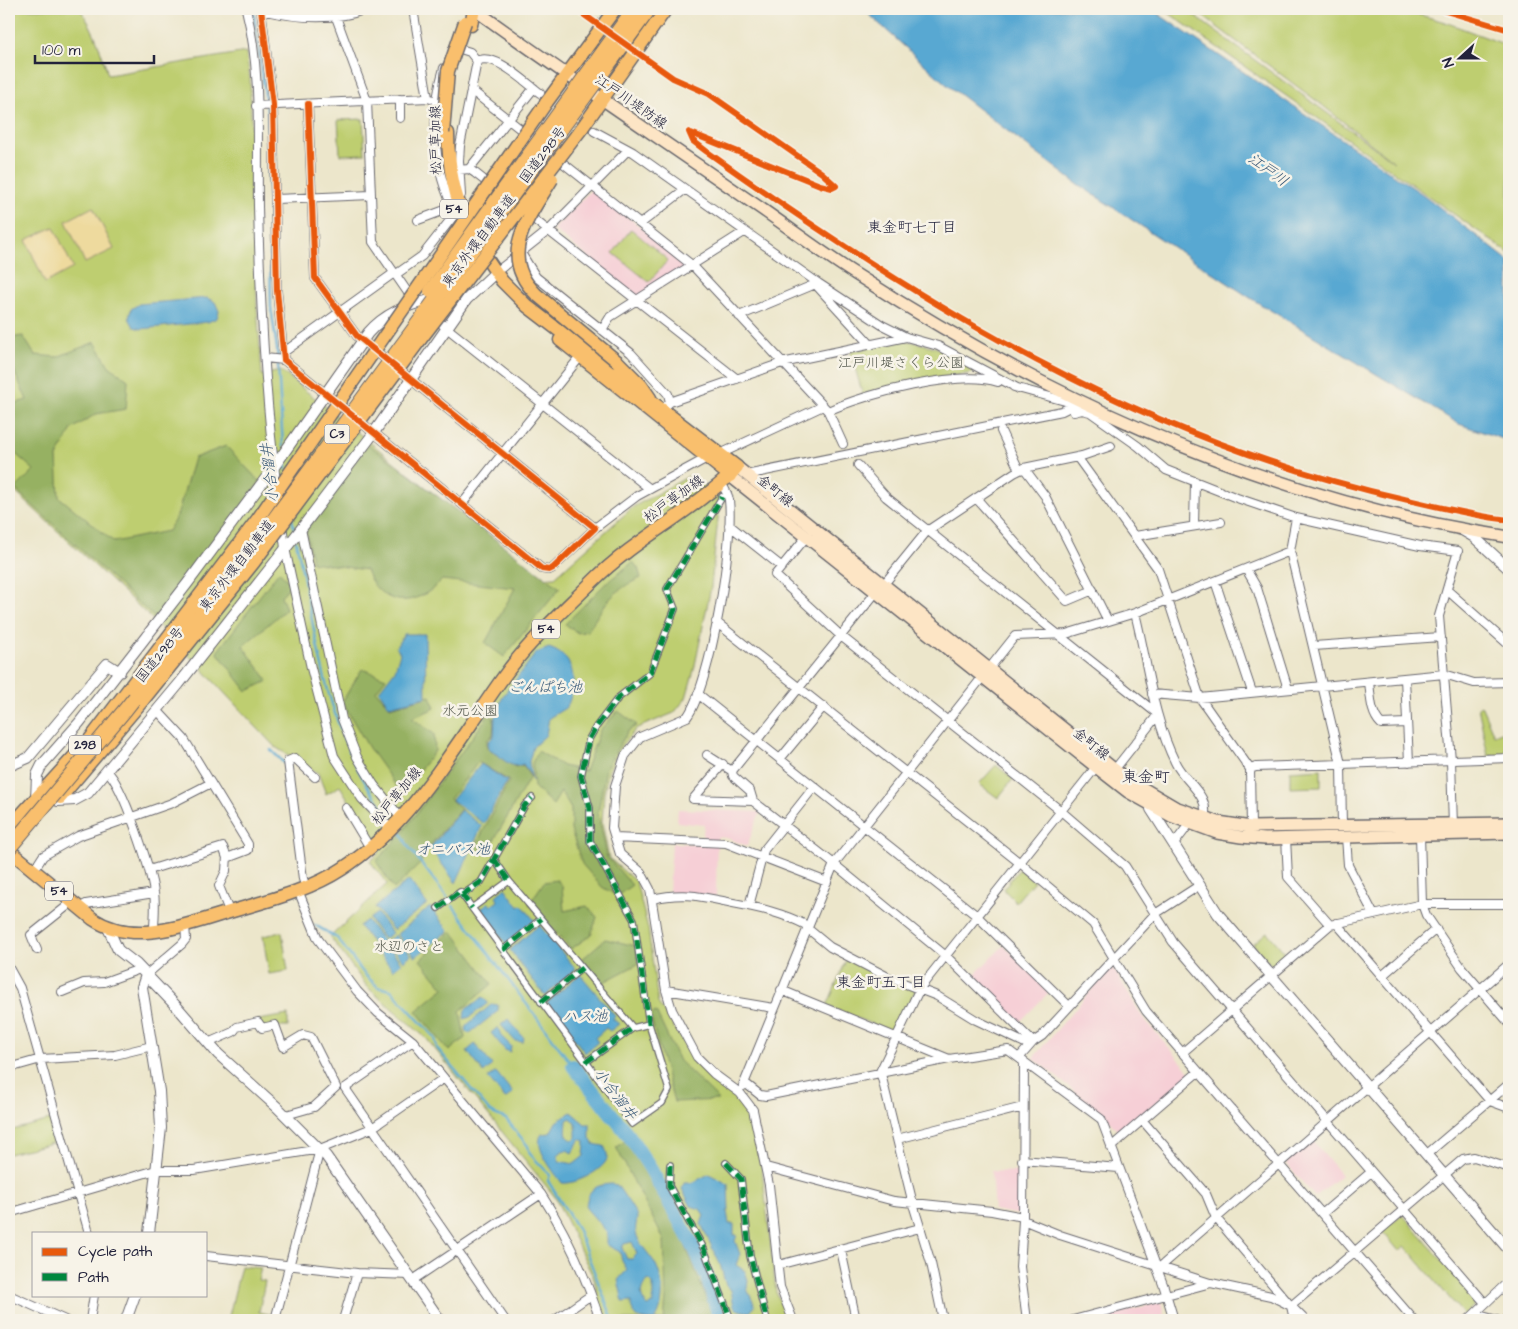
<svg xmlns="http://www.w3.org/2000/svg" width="1518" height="1329" font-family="'Architects Daughter','Klee One',sans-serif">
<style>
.built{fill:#f6cfd6}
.green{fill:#bece70;stroke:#707856}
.forest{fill:#96b162;stroke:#5c6a4e}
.sand{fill:#eeda9e;stroke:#887e6c}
.water{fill:#58a8d2;stroke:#3d6586;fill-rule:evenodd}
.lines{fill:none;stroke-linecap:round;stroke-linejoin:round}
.stream{stroke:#58a8d2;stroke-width:2.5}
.river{stroke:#58a8d2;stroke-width:14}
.pedestrian-casing{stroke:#69676d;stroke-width:8}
.minor-casing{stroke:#69676d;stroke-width:10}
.tertiary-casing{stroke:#69676d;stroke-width:12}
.secondary-casing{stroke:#69676d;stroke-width:14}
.primary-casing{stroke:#69676d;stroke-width:15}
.trunk-casing{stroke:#69676d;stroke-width:15}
.pedestrian{stroke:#fff;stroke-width:5.5}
.minor{stroke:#fff;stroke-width:8}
.tertiary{stroke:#fff;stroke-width:10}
.secondary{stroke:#fde5c5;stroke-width:11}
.primary{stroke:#f9bf6d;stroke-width:12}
.trunk{stroke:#f9bf6d;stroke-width:12}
.primary-bridge-casing{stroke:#69676d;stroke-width:15;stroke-linecap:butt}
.trunk-bridge-casing{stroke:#69676d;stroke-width:15;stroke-linecap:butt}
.motorway-bridge-casing{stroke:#69676d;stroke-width:16;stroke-linecap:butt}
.primary-bridge{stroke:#f9bf6d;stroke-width:12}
.trunk-bridge{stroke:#f9bf6d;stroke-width:12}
.motorway-bridge{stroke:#f9bf6d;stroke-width:14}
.quiet{stroke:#00873e;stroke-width:5;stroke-dasharray:10 5;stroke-linecap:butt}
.cycleway-casing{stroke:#f7f3e8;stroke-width:9}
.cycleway{stroke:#e8590c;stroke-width:6}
.labels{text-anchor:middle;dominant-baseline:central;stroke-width:5;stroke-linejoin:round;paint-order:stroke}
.shield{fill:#f7f3e8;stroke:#62616f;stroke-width:1}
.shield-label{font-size:12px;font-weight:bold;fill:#22223b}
.street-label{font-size:14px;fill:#22223b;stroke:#f7f3e8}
.park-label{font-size:14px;fill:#51564b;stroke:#f7f3e8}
.water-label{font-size:15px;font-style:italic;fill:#385877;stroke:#f7f3e8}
.neighbourhood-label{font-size:15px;fill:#22223b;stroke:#f7f3e8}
.quarter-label{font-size:16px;fill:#22223b;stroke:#f7f3e8}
</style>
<rect width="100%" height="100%" fill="#f7f3e8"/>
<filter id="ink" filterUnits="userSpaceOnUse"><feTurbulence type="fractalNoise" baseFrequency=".02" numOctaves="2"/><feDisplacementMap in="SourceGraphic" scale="10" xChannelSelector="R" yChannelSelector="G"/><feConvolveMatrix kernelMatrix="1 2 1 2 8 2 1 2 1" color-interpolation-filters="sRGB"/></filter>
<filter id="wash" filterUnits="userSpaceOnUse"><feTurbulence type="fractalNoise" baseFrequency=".0096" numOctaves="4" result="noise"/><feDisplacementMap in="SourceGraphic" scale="20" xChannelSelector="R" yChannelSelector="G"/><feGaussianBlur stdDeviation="1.12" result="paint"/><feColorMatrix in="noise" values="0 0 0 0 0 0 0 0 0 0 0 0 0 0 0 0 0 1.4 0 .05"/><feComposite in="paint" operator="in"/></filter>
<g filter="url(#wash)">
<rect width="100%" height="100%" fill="#ece6cb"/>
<path class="built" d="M592 189 690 266 639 298 553 229Z
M678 809 760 812 747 846 727 838 717 837 716 896 669 893 672 843 702 844 704 825 677 822Z
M1004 945 1050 991 1018 1024 971 978Z
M1109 969H1114L1141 1015 1190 1072V1075L1120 1134 1105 1116 1033 1058Z
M1312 1140 1341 1175 1315 1197 1287 1164V1161Z
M991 1171 1020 1172 1021 1215 994 1210Z
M1161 1302 1165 1320H1093Z"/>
<path class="green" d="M9 9H80C95 30 101 51 108 75L246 52 250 78 257 307 262 375 281 371 539 578 555 577 633 507 691 475 720 499 711 587 694 670 686 698 674 713 637 728 623 744 609 770 604 793 602 822 609 858 636 882 648 928 658 1003 696 1061 746 1107 762 1169 776 1292 788 1320H603L594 1279 555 1197 426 1038 368 988 330 937 387 884 370 861 380 852 340 786 326 794 318 773 275 747 203 670 148 615 9 486Z
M1163 9H1185L1394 162 1322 105 1193 9H1399L1445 22 1509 46V253Z
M363 119 365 154 340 155 338 120Z
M631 229 668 260 649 282 613 253Z
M905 340 935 347 976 369 972 373 879 389 863 395 850 351Z
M1481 705 1494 735 1509 729V755L1488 756 1478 707Z
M996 765 1013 779 998 798 979 784Z
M1321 769V787L1290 788V771Z
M1019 869 1034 881 1016 902 1003 889Z
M282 932 288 971 269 974 263 936Z
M1267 932 1286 954 1272 966 1253 944Z
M847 958 916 989 894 1033 827 1006Z
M288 1015V1027H263L258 1020Z
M54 1119 60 1141 9 1154V1131Z
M1402 1214 1478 1302 1464 1315 1405 1246 1399 1251 1382 1231Z
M241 1266 261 1268 258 1280 265 1281 259 1312 273 1315 271 1320H228Z"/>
<path class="forest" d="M23 336 35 355 57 357 95 342 109 366 128 380 126 409 96 414 72 429 57 457 59 497 114 542 168 531 177 516 194 458 226 446 260 482 157 620 15 489 34 470 9 448V405L27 400 9 360V338Z
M368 444 560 588 504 657 485 643 515 588 442 580C415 609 381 608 366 570L312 562 305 527Z
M633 562 638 568 641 578C612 590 604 605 588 631L578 633 565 624 605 584Z
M279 571 291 585 281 596 286 609 243 646 268 681 247 691 217 652Z
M362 669 386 678 376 691 390 707 430 696 435 708 412 718 434 734 435 751 401 793 369 748 342 702Z
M618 711 637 725 628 731 606 768 598 813 607 857 632 885 617 896 602 887 582 864 571 830V809L561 792 553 805 534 787 532 763 538 751 563 766 585 771 600 730Z
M490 713 494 719 493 735 487 740V748L515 767 523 765 530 777 486 854 474 849 509 781 478 762 450 799 461 809 428 848 420 864 394 889 376 861 400 836Z
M557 880 562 886 564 911 587 906 597 917 591 935 571 949 529 904 544 882Z
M452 931 492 984 460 1011 465 1038 449 1051 416 1011 444 988 420 960Z
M605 939 636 946 638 964 600 984 580 961Z
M656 1012 679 1061 719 1100 674 1102 650 1015Z
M627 1140 679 1229 715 1320H664L666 1298 664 1240 616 1147Z"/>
<path class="sand" d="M93 207 114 249 85 263 66 221Z
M54 227 73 268 45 283 26 240Z"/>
<path class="water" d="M863 9H1151L1425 196 1509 261V441L1459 424 1252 299 1073 181 946 84Z
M207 298 215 302 219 311 217 318 208 322 141 329 134 327 129 318 131 309 139 304Z
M404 634H425L426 697 389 706 379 691 395 670 400 653 396 647Z
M549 648C577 657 577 684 567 707L549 718 546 735 533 747 529 762 532 781 531 776 523 764C521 765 518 766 516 766 506 765 499 754 489 750L488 742 494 736 495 717 503 696 536 653Z
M481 764 507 781 484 824 452 800Z
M461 810 482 826 456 883 430 848Z
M409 880 427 904 393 930 375 907Z
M505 888 519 907 522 905 535 921 507 945 480 910 488 902 491 906 498 901 496 896Z
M430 907 449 931 415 957 397 934Z
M377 913 392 933 384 939 369 919Z
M367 920 383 941 376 947 359 926Z
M539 925 576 969 545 996 510 950Z
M395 935 411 955 403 961 387 941Z
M386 943 401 963 393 970 377 950Z
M580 974 615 1016 613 1019 619 1024 610 1031 606 1028 595 1038 598 1042 585 1053 547 1003Z
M483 997 488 1003 470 1017 464 1019 465 1010Z
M492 1004 498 1005V1011L470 1033H467L465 1029 467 1025Z
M508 1019 524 1038 523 1042 515 1041 501 1025Z
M498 1027 501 1036 511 1046 510 1052 505 1050 491 1033Z
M475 1044 492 1065 484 1073 467 1051Z
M496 1072 513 1093 505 1099 488 1078Z
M571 1112 585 1124H590V1138L593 1144 604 1146C606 1150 609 1156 606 1161 600 1172 574 1185 562 1183 554 1172 532 1146 542 1134L550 1133 556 1122ZM571 1118 576 1124V1138L573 1140C563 1137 567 1128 567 1120ZM580 1139 585 1141 584 1156 574 1164 559 1161 558 1156 562 1151 567 1150 572 1153Z
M709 1174 728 1184 729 1211H727L729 1224H734V1235H737L735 1241 740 1254 736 1265 745 1271 748 1280 747 1289 755 1306 750 1312C730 1310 735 1307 731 1290L726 1286 720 1264 701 1224 704 1215 700 1209 691 1206 682 1189 684 1183H692Z
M611 1184 617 1185C621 1191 636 1212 637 1217 637 1224 634 1228 637 1236 641 1247 650 1254 656 1265 664 1281 665 1305 655 1320 640 1320 631 1318 631 1301L623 1302 618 1280 627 1270 622 1261 620 1252 607 1245V1232L586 1208C587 1191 593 1185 611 1184ZM632 1242 637 1254 632 1259H627L622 1248 624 1244ZM649 1280 653 1284V1304L648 1306C639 1298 639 1287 649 1280Z"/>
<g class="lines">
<path class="stream" d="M253 9 268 116 271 307 277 348 283 447
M285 457 286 469
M292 519 295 533
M296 541C315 625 323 716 370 790 377 801 386 810 394 820
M271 750 286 765
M398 827 408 846 447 897
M305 897 308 905
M453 906 573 1066
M315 925 337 938 365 975 378 987 391 990 435 1038 437 1048 490 1112 506 1119 528 1146 530 1154 550 1175 548 1181 577 1228 613 1320"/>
<path class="river" d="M573 1066 630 1137 650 1168 695 1249 707 1277 720 1320"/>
</g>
</g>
<g filter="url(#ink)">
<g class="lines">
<defs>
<path id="pedestrian" d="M494 859 509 881
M509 881 633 1028 649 1024 669 1090 662 1103 632 1124 472 908Z
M462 895 481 882 525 805 532 798
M438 908 460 892 472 908
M503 950 541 919
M541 1002 582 968
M649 1024 634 920 590 841V808L581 776 589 739 596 727 618 698 650 673 675 609 667 589 722 497
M586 1062 633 1028
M726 1163 741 1179 750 1256 767 1320
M670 1165 669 1186 704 1249 731 1320"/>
<path id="minor" d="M246 9C262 71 257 142 258 206 260 301 265 395 277 490
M261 9 273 105 277 291 284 360 542 569 549 570 553 568 595 528 357 336 315 278 308 104
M333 9 367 101 373 242 413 300
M413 9 428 98 431 99
M261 10C295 18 333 22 366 9
M454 47 470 52 477 61 460 146 459 161 461 195
M477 61C495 52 525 82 540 93
M444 68C431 111 432 163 451 203
M471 90 693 266 828 411 843 444
M256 106 428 98
M400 118V99
M594 131 633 152 818 283
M469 169 534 88
M459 170 469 169 475 173 737 379
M276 199 371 195
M418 220 453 207
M640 224 684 190
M521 253 536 277 631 353 668 394 670 402
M495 273 549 230 628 150
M395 275 422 256 455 214
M817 286 871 345
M739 316 818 283 882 325 906 337 938 346 1019 389
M433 317 650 489
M602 330 610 317 744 232
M284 352 394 273
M265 358 284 360
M1014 387 1065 401 1078 402
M663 409 670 402 782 363 906 337
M828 411C864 394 961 369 998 382
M1074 412 1082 410 1090 412 1138 446 1166 470 1237 498 1296 518 1420 546 1458 551 1439 616 1451 760 1453 827
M1001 431 1019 470
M720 454 823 406
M1077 457 1158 569 1200 698 1250 769 1251 827
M858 465 886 497 1155 712
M1024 468 1045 496 1108 621
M746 475 1062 411 1080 402
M721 483C725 489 728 494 729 500 734 542 711 684 687 717L640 737 625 756 615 786 612 828 620 854 641 872 650 889 666 990 672 1010 697 1057 714 1074 740 1093 753 1110 769 1185 780 1287 793 1320
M976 498 1067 601 1093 590
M462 504 580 357
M282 524 285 548 311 668 334 756 362 799 391 829
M729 525 782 567
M1194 526 1195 481
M595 528 637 496 707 458
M301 529 342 719 357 757 374 785 401 818
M807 536 775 575 841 636 1061 811 1125 866 1173 942 1485 1303
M1135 536 1221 522
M1290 551 1341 764 1342 827
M1246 569 1257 588 1288 689
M1215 581 1252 692
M884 584 927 531 1014 473 1024 468 1082 456 1111 446
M1447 590 1509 645
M1135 613C1148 664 1152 716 1176 764 1185 782 1211 796 1204 818
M716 622 1020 863 1093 924 1146 1011 1414 1320
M1314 646 1441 637
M1405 678 1409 762
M1369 682C1371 696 1370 713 1381 724L1407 723
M698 694 977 916 1069 1006
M1152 694 1200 698 1444 674 1474 683 1509 682
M707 755 732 771 733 776 750 791 753 801
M780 759 824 706
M723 764 693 799 753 801 834 864 743 1086
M1115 769 1156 717
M1250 769 1256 767 1509 758
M107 771C123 785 151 870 154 893 156 905 154 919 154 931
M732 771 877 591
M346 808 370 848
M1420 835 1422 904 1426 915 1462 968 1509 1023
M1346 837 1348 865 1373 913
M615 838 726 843 827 882
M1286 838 1288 877 1330 925
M1174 844 1190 823
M227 856 226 871 219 886 229 911
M34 870 43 856 78 836 172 803 211 783
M149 870 223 847 227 858 248 850V844L184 739 157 710
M306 887 303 879 288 761 295 758 315 777
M298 890 318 939 357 991 378 1013 413 1041 541 1194C567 1234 585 1275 600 1320
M652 899C684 891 703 897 733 903 760 908 783 913 808 926
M749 906 764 850 814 787
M79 908 86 904 154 893
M1336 923 1490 1101 1509 1108
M807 928 830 947 888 977 937 996 976 1020 1029 1045
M37 950 31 935 66 907 70 900
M9 968 20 988 89 1233
M146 975 182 944 186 939 185 925
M1382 976 1436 929
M666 990 774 1008
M781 990 949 1059
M62 992 84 983 104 982 140 969
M413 1041 345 1088 505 1320
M1033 1042 1042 1036 1155 914 1200 885
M208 1043 233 1032 237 1027 258 1022 262 1028 275 1025 283 1047 303 1035 311 1037 336 1087 314 1107 286 1115
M1182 1053 1330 925 1422 904H1509
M1019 1058 1033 1042 946 956 834 864 1015 636 1066 634 1135 613 1290 551 1296 518
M1024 1063 1023 1220 1020 1267 1027 1320
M9 1068 41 1059 115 1055 152 1046
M879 1074 920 988 1096 767
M881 1074 913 1204 931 1263 943 1320
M745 1083 760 1095 766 1096 949 1059 1008 1050 1101 1119 1164 1287 1174 1320
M1143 1121 1206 1194 1216 1218 1291 1306 1294 1320
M897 1139 1023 1107
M1111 1147 1198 1072
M1427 1154 1509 1084
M1022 1160 1119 1168
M766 1167 894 1201 992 1211 1023 1217
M9 1213 156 1170H194L320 1149 372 1128 444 1078
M1322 1214 1371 1172
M1023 1220 1060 1235 1210 1283
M841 1250 856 1320
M206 1256 357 1273
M778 1265 920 1228
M1159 1268 1509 964
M413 1280 541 1194
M9 1295 65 1320
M1291 1306 1463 1159 1474 1157 1509 1168
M1475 1314 1497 1320
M90 1320 94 1295
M275 1320 320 1149
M343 1320 357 1273 410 1275
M555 1320 591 1295
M1073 1320 1211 1283 1271 1296 1291 1306 1305 1320
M1468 1320 1509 1281
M1507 1320 1509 1314"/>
<path id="tertiary" d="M1462 530 1474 537 1509 569
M9 766 28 758 107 664 120 672
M36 800 37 775 42 765 79 723 187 584 274 467 368 333C385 313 411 303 437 299
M58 801 75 800 88 793 179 684 301 529 373 434 467 299 495 273
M1153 802 1151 809 1218 914 1509 1250
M108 928 118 950 136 964 178 1008 218 1054 277 1107 326 1156 440 1320
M146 975 142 987 159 1091 161 1128 149 1233
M126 1320 135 1295"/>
<path id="secondary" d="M474 9C565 75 658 137 750 201 786 225 820 252 857 275 1055 403 1275 502 1509 537
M737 467 1124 777 1175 807 1218 822 1251 827 1509 823
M730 476 1096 767 1128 792 1171 816 1217 833 1241 837 1265 839 1509 833"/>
<path id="primary" d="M471 25 474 9
M448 133C448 167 454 196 468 227
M560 340 730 476
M9 850 93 919C129 943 175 929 213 917 256 903 304 894 342 869 412 824 455 745 502 679 527 643 562 612 593 581 626 548 666 526 702 498 715 488 727 480 737 467L527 306 502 281 479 247"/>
<path id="trunk" d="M546 103 615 9
M582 128 666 9
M618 362 641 385 650 398
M60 798 143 700
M9 828 91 738 130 687"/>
</defs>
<use href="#pedestrian" class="pedestrian-casing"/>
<use href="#minor" class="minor-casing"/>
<use href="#tertiary" class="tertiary-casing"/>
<use href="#secondary" class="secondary-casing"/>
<use href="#primary" class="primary-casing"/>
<use href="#trunk" class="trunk-casing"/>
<use href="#pedestrian" class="pedestrian"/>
<use href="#minor" class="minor"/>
<use href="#tertiary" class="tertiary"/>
<use href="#secondary" class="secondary"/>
<use href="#primary" class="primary"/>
<use href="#trunk" class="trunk"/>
<defs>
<path id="primary-bridge" d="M443 133 448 71 465 22"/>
<path id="trunk-bridge" d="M552 179C530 216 496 255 536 294L618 362
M130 687 257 520 546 103
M143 700 254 562 423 336 582 128"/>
<path id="motorway-bridge" d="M431 291 634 9
M9 848 125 710 256 544 649 9"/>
</defs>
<use href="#primary-bridge" class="primary-bridge-casing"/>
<use href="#trunk-bridge" class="trunk-bridge-casing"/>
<use href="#motorway-bridge" class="motorway-bridge-casing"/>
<use href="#primary-bridge" class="primary-bridge"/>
<use href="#trunk-bridge" class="trunk-bridge"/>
<use href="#motorway-bridge" class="motorway-bridge"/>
<path class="quiet" d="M494 859 509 881
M462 895 481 882 525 805 532 798
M438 908 460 892 472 908
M503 950 541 919
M541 1002 582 968
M649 1024 634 920 590 841V808L581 776 589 739 596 727 618 698 650 673 675 609 667 589 722 497
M586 1062 633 1028
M726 1163 741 1179 750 1256 767 1320
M670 1165 669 1186 704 1249 731 1320"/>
<defs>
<path id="cycleway" d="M261 9 273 105 277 291 284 360 542 569 549 570 553 568 595 528 357 336 315 278 308 104
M576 9 673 78 709 94 822 173 836 186
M1439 9 1509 30
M689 132 693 141 706 151C921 305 1143 441 1404 499 1438 507 1474 516 1509 520
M691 133 820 185 832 188 836 186"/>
</defs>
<use href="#cycleway" class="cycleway-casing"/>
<use href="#cycleway" class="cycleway"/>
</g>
</g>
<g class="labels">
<g class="shield">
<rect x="440" y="199.5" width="28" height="19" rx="4"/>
<rect x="324.5" y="424.5" width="25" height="19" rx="4"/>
<rect x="532" y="619.5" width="28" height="19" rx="4"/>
<rect x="69" y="735.5" width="32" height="19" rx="4"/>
<rect x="45" y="881.5" width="28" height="19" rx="4"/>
</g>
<g class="shield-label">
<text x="454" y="209">54</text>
<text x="337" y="434">C3</text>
<text x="546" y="629">54</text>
<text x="85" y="745">298</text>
<text x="59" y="891">54</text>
</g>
<g class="street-label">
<text transform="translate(631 102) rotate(35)">江戸川堤防線</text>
<text transform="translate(436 140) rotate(-91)">松戸草加線</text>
<text transform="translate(543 155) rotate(-53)">国道298号</text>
<text transform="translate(479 241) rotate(-53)">東京外環自動車道</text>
<text transform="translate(775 491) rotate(39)">金町線</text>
<text transform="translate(674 499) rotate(-36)">松戸草加線</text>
<text transform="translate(237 566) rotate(-52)">東京外環自動車道</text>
<text transform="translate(160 655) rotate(-51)">国道298号</text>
<text transform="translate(1091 744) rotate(39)">金町線</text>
<text transform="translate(397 796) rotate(-51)">松戸草加線</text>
</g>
<g class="park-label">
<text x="901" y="363">江戸川堤さくら公園</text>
<text x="470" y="711">水元公園</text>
<text x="409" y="947">水辺のさと</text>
</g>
<g class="water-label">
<text transform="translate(1268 170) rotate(36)">江戸川</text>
<text transform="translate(270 473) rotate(-97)">小合溜井</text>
<text x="545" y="687">ごんぱち池</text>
<text x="453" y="849">オニバス池</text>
<text x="585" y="1016">ハス池</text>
<text transform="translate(615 1094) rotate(53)">小合溜井</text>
</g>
<g class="neighbourhood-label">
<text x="912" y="227">東金町七丁目</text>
<text x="881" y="982">東金町五丁目</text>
</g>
<g class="quarter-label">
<text x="1146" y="777">東金町</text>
</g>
</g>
<rect width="1518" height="1329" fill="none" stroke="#f7f3e8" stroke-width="30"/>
<rect x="32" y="1232" width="175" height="65" fill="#f7f3e8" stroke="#a29fa3"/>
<rect x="42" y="1248" width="25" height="8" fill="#e8590c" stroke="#a29fa3"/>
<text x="78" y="1256" font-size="15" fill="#22223b">Cycle path</text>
<rect x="42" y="1273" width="25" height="8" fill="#00873e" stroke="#a29fa3"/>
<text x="78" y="1282" font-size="15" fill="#22223b">Path</text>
<g transform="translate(1460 58) rotate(249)" stroke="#f7f3e8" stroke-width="4" paint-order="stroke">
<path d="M0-4L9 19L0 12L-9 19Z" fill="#22223b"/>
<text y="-8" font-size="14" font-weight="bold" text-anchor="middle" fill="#22223b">N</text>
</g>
<path d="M35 55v8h119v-8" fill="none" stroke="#22223b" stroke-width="2.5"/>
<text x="42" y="55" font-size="15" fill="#22223b" stroke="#f7f3e8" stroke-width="4" paint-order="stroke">100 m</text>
</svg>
